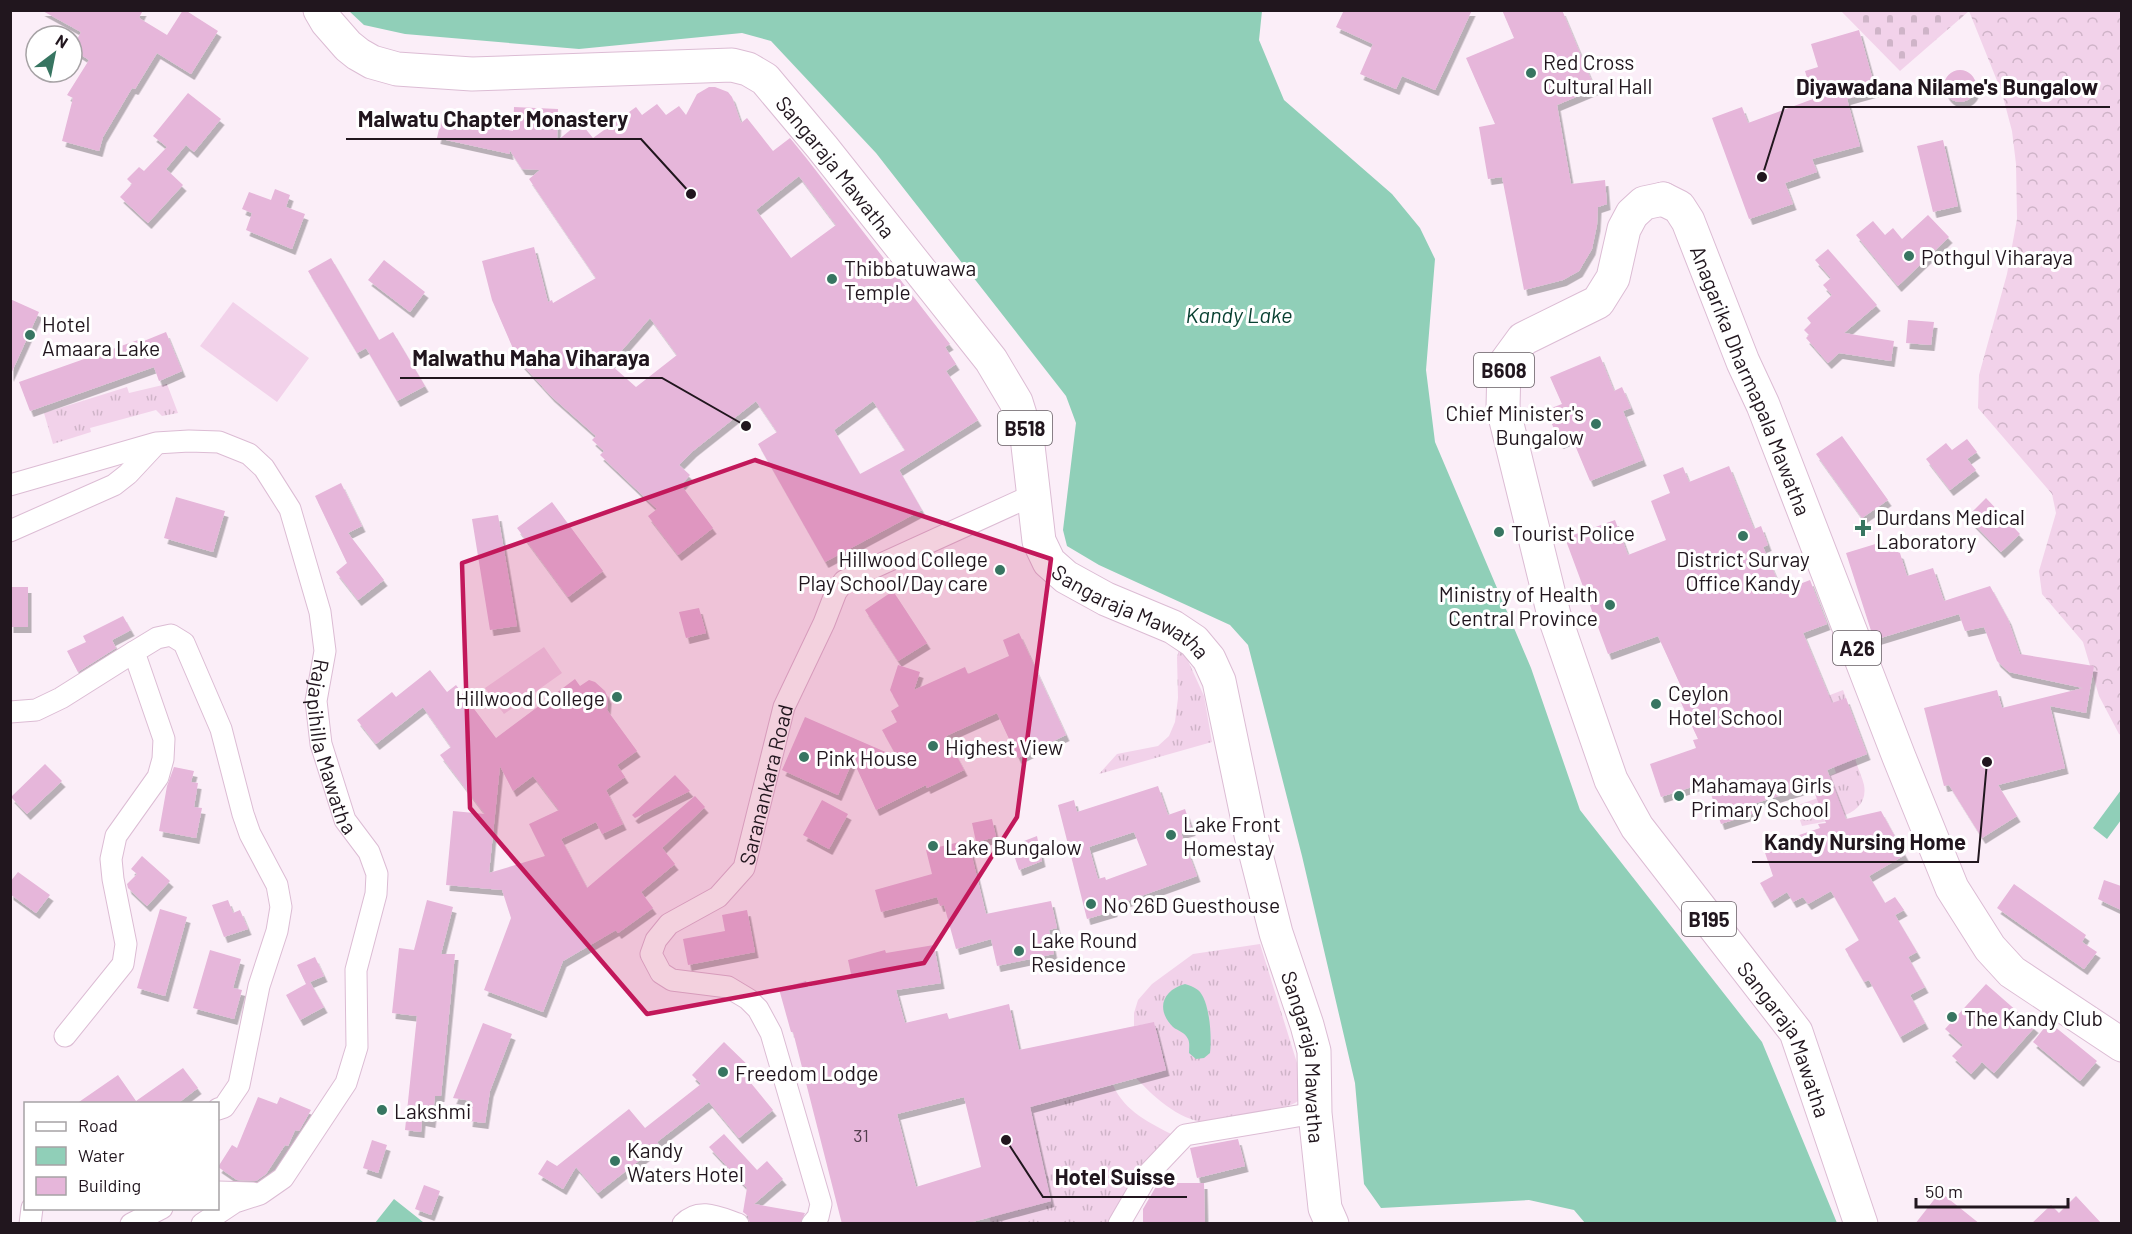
<svg xmlns="http://www.w3.org/2000/svg" width="2132" height="1234" font-family="Barlow,sans-serif">
<style>
.grass{fill:url(#grass-tufts)}
.forest{fill:url(#forest-crowns)}
.cemetery{fill:url(#cemetery-stones)}
.pitch{fill:#f2d2ea}
.water{fill:#90cfb8}
.building{fill:#e6b6da;fill-rule:evenodd;filter:url(#shadow)}
.lines{fill:none;stroke-linecap:round;stroke-linejoin:round}
.street-casing{stroke:#dcbcd4;stroke-width:23}
.primary-casing{stroke:#dcbcd4;stroke-width:35}
.highway-casing{stroke:#dcbcd4;stroke-width:35}
.street{stroke:#fff;stroke-width:21}
.primary{stroke:#fff;stroke-width:33}
.highway{stroke:#fff;stroke-width:33}
.marked{fill:#c2185b;fill-opacity:0.2;stroke:#c2185b;stroke-width:4.5;stroke-linejoin:round}
.poi-dot{fill:#377561;stroke:#fff;stroke-width:2}
.labels{text-anchor:middle;dominant-baseline:central;stroke-width:6;stroke-linejoin:round;paint-order:stroke}
.number-label{font-size:18px;fill:#523e4d}
.shield{fill:#fff;stroke:#645c62;stroke-width:1.5}
.shield-label{font-size:20px;font-weight:bold;fill:#21161e}
.poi-label{font-size:21px;fill:#21161e;stroke:#fff;text-anchor:start}
.street-label{font-size:21px;fill:#21161e;stroke:#fff}
.water-label{font-size:22px;font-style:italic;fill:#094132;stroke:#fff}
.leader{fill:none;stroke:#21161e;stroke-width:2}
.callout-dot{fill:#21161e;stroke:#fff;stroke-width:2}
.callout-label{font-size:22px;text-anchor:middle;font-weight:bold;fill:#21161e;stroke:#fff;stroke-width:6;stroke-linejoin:round;paint-order:stroke}
</style>
<defs>
<pattern id="grass-tufts" width="24" height="20" patternUnits="userSpaceOnUse" patternTransform="scale(1.5)"><rect width="24" height="20" fill="#f2d2ea"/><path d="M3 7l-1-3M5 7V3M7 7l1-3M15 17l-1-3M17 17v-4M19 17l1-3" fill="none" stroke="#cfb4c8"/></pattern>
<pattern id="forest-crowns" width="20" height="18" patternUnits="userSpaceOnUse" patternTransform="scale(1.5)"><rect width="20" height="18" fill="#f2d2ea"/><path d="M2 6a3 3 0 1 1 6 0M12 15a3 3 0 1 1 6 0" fill="none" stroke="#cfb4c8"/></pattern>
<pattern id="cemetery-stones" width="16" height="16" patternUnits="userSpaceOnUse" patternTransform="scale(1.5)"><rect width="16" height="16" fill="#f2d2ea"/><path d="M2 7V4a2 2 0 0 1 4 0v3zM10 15v-3a2 2 0 0 1 4 0v3z" fill="#cfb4c8"/></pattern>
<filter id="shadow"><feDropShadow dx="3.5" dy="6" stdDeviation="0" flood-color="#0004"/></filter>
</defs>
<rect width="100%" height="100%" fill="#fbeef8"/>
<path class="grass" d="M167 384 178 413 162 416 156 410 90 428 91 432 53 444 44 413 127 387 129 393Z
M1179 650 1184 652 1204 696 1212 742 1099 774 1117 754 1158 746 1169 736 1175 722 1178 698 1177 657Z
M1843 690 1846 698C1849 718 1850 739 1855 758 1857 767 1862 776 1864 785 1870 818 1824 821 1802 826L1795 806 1835 792 1829 776 1836 773 1812 702Z
M1260 944 1306 1092C1298 1107 1281 1107 1266 1111 1251 1114 1230 1123 1215 1123 1183 1124 1157 1100 1136 1078L1166 1070 1154 1023 1134 1026V1013L1138 1000 1152 984 1193 954Z
M1113 1085C1125 1112 1150 1123 1175 1136 1150 1163 1123 1189 1110 1223 1095 1223 1080 1220 1067 1224L991 1223 989 1217 1051 1201 1030 1107Z"/>
<path class="forest" d="M1969 11H2121V735L2119 734 2099 696 2083 642 2042 594 2039 571 2056 513 2052 494 1978 408 1979 375 2007 274 2017 219 2016 164 2012 131 2002 93Z"/>
<path class="cemetery" d="M1969 11 1900 71 1841 11 1969 10Z"/>
<path class="pitch" d="M233 302 309 358 277 402 200 346Z
M544 647 562 673 504 714 485 688Z"/>
<path class="water" d="M349 11H1262L1259 40 1284 100 1392 194 1420 228 1435 259 1426 370 1435 442 1531 668 1580 810 1762 1042 1837 1223H1585L1574 1210 1529 1200 1381 1208 1364 1184 1355 1083 1302 856 1248 645 1230 625 1099 565 1067 546 1063 530 1076 423 1066 396 876 153 771 41 742 33 579 49 405 34 364 25Z
M2121 790V820L2107 839 2093 828Z
M1185 984C1189 985 1194 987 1198 990 1210 1000 1212 1038 1210 1053L1204 1058 1196 1059 1189 1053C1189 1048 1190 1043 1188 1039 1185 1032 1178 1031 1173 1027 1155 1009 1163 990 1185 984Z
M394 1199 423 1222 422 1223H375Z"/>
<path class="building" d="M41 10H143L139 18 167 35 183 10H185L218 31 191 74 157 53 135 89 132 88 103 137 99 151 62 141 73 98 67 95 89 60 72 49 81 32Z
M1344 10H1472L1435 90 1402 76 1396 89 1360 74 1373 44 1336 27Z
M1502 10H1562L1595 89 1557 105 1571 184 1605 180 1607 204 1598 207 1597 225 1592 249 1579 271 1563 280 1524 290 1502 177 1488 179 1479 127 1495 124 1466 58 1514 38Z
M1859 30 1876 91 1847 99 1860 146 1812 159 1817 172 1785 183 1793 204 1749 219 1712 118 1742 107 1748 123 1813 99 1805 71 1818 67 1811 44Z
M1944 86a16 16 0 1 1 32 0a16 16 0 1 1-32 0Z
M709 87H715L728 92 732 97 741 123 747 118 773 151 790 138 807 159 950 344 945 347 956 364 946 371 978 420 899 470 922 510 825 562 758 444 777 432 756 401 693 451 679 465 690 475 681 485 713 528 678 555 648 516 657 509 600 455 604 451 592 440 596 436 551 396 518 360 492 300 482 261 534 247 548 302 552 300 553 303 596 278 529 179 540 170 522 169 509 149 510 154 437 138 442 116 513 131 514 107 558 109 557 141 580 122 593 138 636 107 642 115 657 104 666 115 679 106 686 115 697 94ZM799 176 836 225 791 258 756 210ZM650 318 677 355 636 387 610 364ZM873 401 905 450 860 474 834 430Z
M188 93 221 119 194 152 186 145 166 169 183 185 148 223 120 197 132 184 127 179 139 167 144 171 167 147 153 136Z
M1943 140 1958 206 1933 212 1917 146Z
M275 189 290 195 286 207 305 214 292 249 246 230 252 213 242 209 249 192 271 200Z
M1928 215 1949 237 1898 286 1856 235 1873 221 1885 235 1893 228 1902 239Z
M1828 249 1877 305 1844 333 1894 341 1891 361 1839 353 1828 363 1806 338 1809 335 1804 330 1811 323 1807 318 1832 295 1823 285 1831 278 1815 260Z
M331 258 379 340 393 332 425 386 397 401 366 348 357 353 308 271Z
M384 260 425 292 410 312 368 280Z
M10 299 39 312 10 376Z
M1908 320 1934 322 1931 345 1906 343Z
M166 332 182 371 159 381 154 367 30 411 19 382 138 340 139 343Z
M1600 356 1614 391 1622 387 1631 408 1623 411 1643 460 1590 481 1572 438 1560 443 1546 410 1562 404 1550 377Z
M1842 436 1888 500 1862 518 1816 454Z
M1967 439 1977 452 1967 459 1976 470 1950 490 1926 459 1946 443 1952 450Z
M1729 466 1754 529 1761 526 1768 545 1763 547 1782 591 1810 580 1827 624 1803 633 1832 703 1846 698 1867 754 1827 770 1846 819 1881 811 1905 855 1869 876 1885 903 1895 897 1904 910 1895 915 1917 952 1908 957 1925 987 1910 995 1925 1023 1900 1037 1869 980 1864 982 1845 949 1859 940 1831 891 1808 904 1803 897 1793 902 1787 892 1771 902 1760 883 1773 876 1763 847 1820 828 1818 824 1826 823 1812 786 1753 804 1755 813 1721 824 1707 782 1661 797 1650 764 1696 748 1693 740 1698 739 1678 696 1684 693 1658 636 1608 654 1565 538 1615 520 1628 555 1666 540 1651 501 1670 493 1663 475 1683 467 1689 482Z
M341 483 362 526 348 533 384 580 358 600 336 572 347 563 315 496Z
M176 497 225 511 213 552 164 538Z
M1986 498 2020 534 2001 552 1967 517Z
M552 502 603 571 568 597 517 528Z
M498 515 517 626 490 630 472 519Z
M1882 542 1883 546 1900 553 1907 576 1933 568 1944 601 1990 586 2008 619 2020 654 2094 666 2086 713 2050 706 2065 768 1998 785 2017 816 1982 838 1949 785 1944 786 1924 708 1997 690 2002 708 2083 688 2009 672 1997 661 1984 627 1965 631 1959 614 1874 640 1846 553Z
M10 587H28V627H10Z
M893 591 927 643 898 661 865 610Z
M699 608 706 633 686 638 679 612Z
M123 616 131 630 112 640 116 648 78 672 67 651 86 642 83 636Z
M1019 633 1066 735 1018 758 997 713 946 736 964 770 927 788 926 785 876 810 853 760 838 795 782 770 805 717 897 757 882 730 897 722 891 711 899 706 890 690 898 665 920 672 914 690 965 667 968 674 1009 656 1003 640Z
M430 670 447 692 456 685 496 738 575 679 580 686 589 680 595 682 605 691 608 698 607 710 637 751 617 765 625 777 606 790 623 824 602 834 596 822 561 839 587 888 695 796 705 807 662 848 675 864 641 892 653 908 618 933 616 930 563 961 543 1012 484 990 511 918 502 890 446 885 453 811 485 814 440 755 451 747 423 707 376 744 357 720 392 692 396 697ZM500 766 513 791 533 776 559 810 529 824 545 856 489 873Z
M45 764 62 781 27 814 11 797Z
M174 767 194 771 191 782 198 783 194 807 202 808 196 838 159 831 167 786Z
M675 775 690 791 635 818 632 815Z
M1158 786 1168 815 1185 809 1192 830 1181 833 1197 876 1113 906 1114 911 1087 919 1058 805 1074 800 1077 812ZM1134 832 1147 865 1106 880 1105 877 1098 879 1089 847Z
M822 800 848 814 829 849 803 835Z
M992 819 996 837 976 842 972 823Z
M1037 836 1042 861 1019 870 1011 846Z
M968 840 986 914 1051 901 1057 928 1049 930 1054 954 997 966 991 939 956 949 944 905 940 906 937 897 881 912 875 890 932 874 926 850Z
M142 856 170 881 147 906 128 888 127 884 137 874 131 869Z
M18 872 50 895 36 913 10 894V882Z
M2104 880 2121 886V910L2098 899Z
M2014 884 2086 935 2082 942 2097 952 2084 969 1997 908Z
M228 900 233 913 240 910 248 929 224 937 212 905Z
M427 900 453 907 441 954H455L441 1096H435L432 1122 422 1120 421 1132 405 1130 417 1016 392 1013 399 948 414 950Z
M160 909 187 917 165 996 137 988Z
M747 910 755 952 688 965 683 939 725 931 722 915Z
M934 945 941 983 896 990 905 1023 947 1013 949 1019 1009 1004 1019 1050 1154 1022 1166 1070 1030 1107 1051 1201 965 1224H842L793 1032H791L779 989 806 981 808 987 851 974 848 960 885 950 886 953ZM964 1097 981 1167 916 1187 897 1114Z
M210 950 241 959 233 988 242 990 234 1019 193 1008Z
M315 957 324 976 310 982 324 1007 300 1020 286 995 306 984 297 965Z
M1986 984 2035 1027 1994 1073 1982 1062 1971 1074 1952 1056 1963 1045 1945 1029Z
M2049 1022 2097 1061 2080 1081 2033 1042Z
M483 1023 512 1034 490 1091 485 1123 469 1121 472 1101 453 1098Z
M724 1042 753 1070 746 1077 773 1110 739 1138 709 1102 657 1142 659 1145 598 1193 576 1167 563 1189 538 1174 547 1160 557 1166 629 1109 645 1128 701 1084 692 1075Z
M183 1068 198 1088 177 1104H76L118 1075 136 1101Z
M258 1097 277 1104 280 1097 311 1110 299 1131 295 1130 288 1146 285 1145 266 1174 256 1181 237 1180 218 1167 232 1145 237 1148Z
M724 1134 757 1170 767 1161 783 1179 754 1204 805 1213 800 1224H750L748 1216 743 1212 747 1188 709 1147Z
M1238 1139 1245 1166 1197 1178 1190 1148Z
M372 1140 387 1145 378 1173 363 1168Z
M1158 1183H1204L1205 1224H1143V1209Z
M424 1185 440 1191 431 1215 415 1209Z
M1940 1192 1980 1224H1915Z
M2076 1196 2102 1224H2031L2051 1205 2059 1213Z"/>
<g class="lines">
<defs>
<g id="street">
<path id="s1" d="M10 485 156 443 189 441 219 442 249 454 264 468 290 509 320 612 325 651 316 701 321 744 345 820 369 852 377 874 376 894 356 970 357 1047 346 1083 283 1178 260 1194 235 1202 202 1224"/>
<path d="M10 531 114 485 128 474 156 444"/>
<path d="M10 712 36 710 61 698 134 652"/>
<path d="M65 1036 123 964 126 944 113 879 111 859 116 836 158 777 163 759 164 739 134 652 157 638 171 635 184 643 221 729 243 814 250 834 277 885 281 907 277 931 259 986 239 1085 224 1107 218 1109"/>
<path d="M218 1192 253 1193"/>
<path d="M30 1224 32 1208"/>
<path d="M131 1224 162 1208"/>
<path d="M683 1224C699 1207 718 1217 738 1224"/>
<path id="s2" d="M812 1224 818 1217 821 1204 771 1033 758 1009 748 999 728 987 672 980 661 973 651 954 656 940 669 924 718 897 744 868 784 707 824 623 836 592 844 581 1033 495"/>
<path d="M1119 1224 1148 1174 1185 1135 1315 1113"/>
</g>
<g id="primary">
<path id="s3" d="M320 10 327 22 348 46 358 54 372 62 397 69 472 74 732 65 748 69 765 79 822 147 991 360 1016 402 1027 437 1039 541 1049 562 1066 577 1106 599 1173 627 1194 641 1209 659 1219 681 1251 835 1276 933 1307 1025 1314 1051 1315 1113 1325 1208 1332 1224"/>
<path id="s4" d="M1663 199 1644 203 1632 214 1624 229 1613 278 1598 302 1523 339 1504 365 1503 408 1554 615 1611 780 1637 827 1796 1032 1861 1224"/>
</g>
<g id="highway">
<path id="s5" d="M1663 199 1679 207 1688 221 1743 362 1763 405 1899 757 1952 888 1990 948 2012 972 2122 1045"/>
</g>
</defs>
<use href="#street" class="street-casing"/>
<use href="#primary" class="primary-casing"/>
<use href="#highway" class="highway-casing"/>
<use href="#street" class="street"/>
<use href="#primary" class="primary"/>
<use href="#highway" class="highway"/>
</g>
<path class="marked" d="M755 460 1051 559 1017 817 924 963 647 1014 470 808 462 563Z"/>
<g class="poi-dot">
<circle cx="1531" cy="73" r="6"/>
<circle cx="1909" cy="256" r="6"/>
<circle cx="832" cy="279" r="6"/>
<circle cx="30" cy="335" r="6"/>
<circle cx="1596" cy="424" r="6"/>
<path d="M1860 519h6v6h6v6h-6v6h-6v-6h-6v-6h6z"/>
<circle cx="1499" cy="532" r="6"/>
<circle cx="1743" cy="536" r="6"/>
<circle cx="1000" cy="570" r="6"/>
<circle cx="1610" cy="605" r="6"/>
<circle cx="617" cy="697" r="6"/>
<circle cx="1656" cy="704" r="6"/>
<circle cx="933" cy="746" r="6"/>
<circle cx="804" cy="757" r="6"/>
<circle cx="1679" cy="796" r="6"/>
<circle cx="1171" cy="835" r="6"/>
<circle cx="933" cy="846" r="6"/>
<circle cx="1091" cy="904" r="6"/>
<circle cx="1019" cy="951" r="6"/>
<circle cx="1952" cy="1017" r="6"/>
<circle cx="723" cy="1072" r="6"/>
<circle cx="382" cy="1110" r="6"/>
<circle cx="615" cy="1161" r="6"/>
</g>
<g class="labels">
<g class="number-label">
<text x="861" y="1135">31</text>
</g>
<g class="shield">
<rect x="1474" y="353" width="60" height="34" rx="4.5"/>
<rect x="998" y="411" width="54" height="34" rx="4.5"/>
<rect x="1833" y="631" width="48" height="34" rx="4.5"/>
<rect x="1682" y="902" width="54" height="34" rx="4.5"/>
</g>
<g class="shield-label">
<text x="1504" y="370">B608</text>
<text x="1025" y="428">B518</text>
<text x="1857" y="648">A26</text>
<text x="1709" y="919">B195</text>
</g>
<g class="poi-label">
<text x="1543" y="61">Red Cross<tspan x="1543" dy="24">Cultural Hall</tspan></text>
<text x="1921" y="256">Pothgul Viharaya</text>
<text x="844" y="267">Thibbatuwawa<tspan x="844" dy="24">Temple</tspan></text>
<text x="42" y="323">Hotel<tspan x="42" dy="24">Amaara Lake</tspan></text>
<text x="1584" y="412" text-anchor="end">Chief Minister's<tspan x="1584" dy="24">Bungalow</tspan></text>
<text x="1876" y="516">Durdans Medical<tspan x="1876" dy="24">Laboratory</tspan></text>
<text x="1511" y="532">Tourist Police</text>
<text x="988" y="558" text-anchor="end">Hillwood College<tspan x="988" dy="24">Play School/Day care</tspan></text>
<text x="1743" y="558" text-anchor="middle">District Survay<tspan x="1743" dy="24">Office Kandy</tspan></text>
<text x="1598" y="593" text-anchor="end">Ministry of Health<tspan x="1598" dy="24">Central Province</tspan></text>
<text x="1668" y="692">Ceylon<tspan x="1668" dy="24">Hotel School</tspan></text>
<text x="605" y="697" text-anchor="end">Hillwood College</text>
<text x="945" y="746">Highest View</text>
<text x="816" y="757">Pink House</text>
<text x="1691" y="784">Mahamaya Girls<tspan x="1691" dy="24">Primary School</tspan></text>
<text x="1183" y="823">Lake Front<tspan x="1183" dy="24">Homestay</tspan></text>
<text x="945" y="846">Lake Bungalow</text>
<text x="1103" y="904">No 26D Guesthouse</text>
<text x="1031" y="939">Lake Round<tspan x="1031" dy="24">Residence</tspan></text>
<text x="1964" y="1017">The Kandy Club</text>
<text x="735" y="1072">Freedom Lodge</text>
<text x="394" y="1110">Lakshmi</text>
<text x="627" y="1149">Kandy<tspan x="627" dy="24">Waters Hotel</tspan></text>
</g>
<g class="street-label">
<text stroke="none"><textPath href="#s3" startOffset="585">Sangaraja Mawatha</textPath></text>
<text stroke="none"><textPath href="#s5" startOffset="206">Anagarika Dharmapala Mawatha</textPath></text>
<text stroke="none"><textPath href="#s3" startOffset="1143">Sangaraja Mawatha</textPath></text>
<text stroke="none"><textPath href="#s1" startOffset="561">Rajapihilla Mawatha</textPath></text>
<text stroke="none"><textPath href="#s2" startOffset="573">Saranankara Road</textPath></text>
<text stroke="none"><textPath href="#s4" startOffset="992">Sangaraja Mawatha</textPath></text>
<text stroke="none"><textPath href="#s3" startOffset="1647">Sangaraja Mawatha</textPath></text>
</g>
<g class="water-label">
<text x="1239" y="314">Kandy Lake</text>
</g>
</g>
<path class="leader" d="M1762 177L1784 107H2110M691 194L641 139H346M746 426L662 378H400M1987 762L1978 862H1752M1006 1140L1043 1197H1187"/>
<g class="callout-dot">
<circle cx="1762" cy="177" r="6"/>
<circle cx="691" cy="194" r="6"/>
<circle cx="746" cy="426" r="6"/>
<circle cx="1987" cy="762" r="6"/>
<circle cx="1006" cy="1140" r="6"/>
</g>
<g class="callout-label">
<text x="1947" y="95">Diyawadana Nilame's Bungalow</text>
<text x="493" y="127">Malwatu Chapter Monastery</text>
<text x="531" y="366">Malwathu Maha Viharaya</text>
<text x="1865" y="850">Kandy Nursing Home</text>
<text x="1115" y="1185">Hotel Suisse</text>
</g>
<rect width="2132" height="1234" fill="none" stroke="#21161e" stroke-width="24"/>
<rect x="24" y="1102" width="195" height="108" fill="#ffffff" stroke="#a6a2a5" stroke-width="1.5"/>
<rect x="36" y="1122" width="30" height="9" fill="#ffffff" stroke="#a6a2a5" stroke-width="1.5"/>
<text x="78" y="1132" font-size="18" fill="#21161e">Road</text>
<rect x="36" y="1147" width="30" height="18" fill="#90cfb8" stroke="#a6a2a5" stroke-width="1.5"/>
<text x="78" y="1162" font-size="18" fill="#21161e">Water</text>
<rect x="36" y="1177" width="30" height="18" fill="#e6b6da" stroke="#a6a2a5" stroke-width="1.5"/>
<text x="78" y="1192" font-size="18" fill="#21161e">Building</text>
<g transform="translate(54 54) rotate(32)"><circle r="28" fill="#ffffff" stroke="#a6a2a5" stroke-width="1.5"/>
<path d="M0-4.5L10 22L0 15L-10 22Z" fill="#377561"/>
<text y="-9" font-size="16" font-weight="bold" text-anchor="middle" fill="#21161e">N</text>
</g>
<path d="M1916 1198v9h152v-9" fill="none" stroke="#21161e" stroke-width="3"/>
<text x="1925" y="1198" font-size="18" fill="#21161e" stroke="#ffffff" stroke-width="4.5" paint-order="stroke">50 m</text>
</svg>
